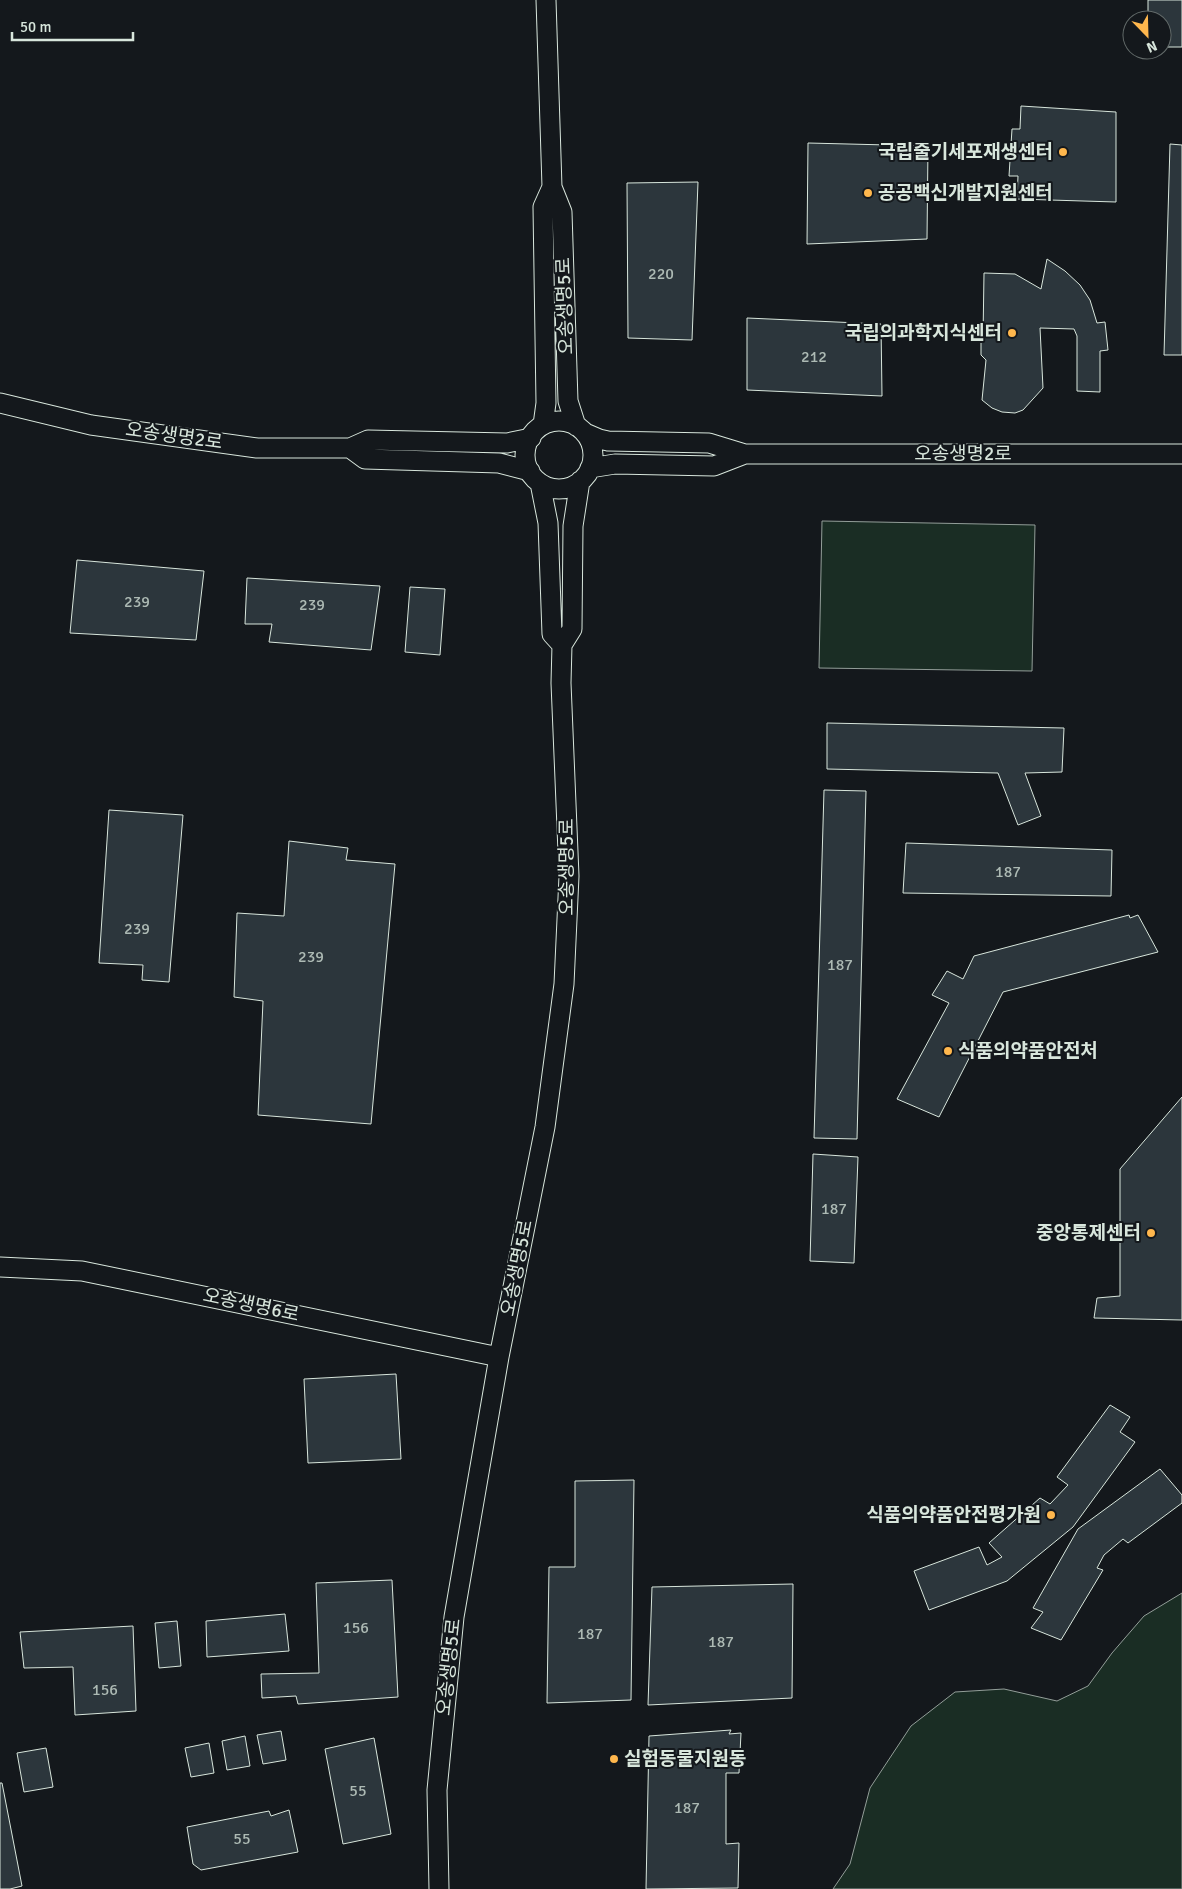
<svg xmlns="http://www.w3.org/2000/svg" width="1182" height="1889" font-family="Signika,'Noto Sans KR',sans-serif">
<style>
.green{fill:#1a2d24;stroke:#939e99}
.building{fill:#2c363c;stroke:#d8e6dc}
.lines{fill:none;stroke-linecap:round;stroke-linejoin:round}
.minor-casing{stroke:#d8e6dc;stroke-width:21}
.minor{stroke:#14181c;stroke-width:19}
.poi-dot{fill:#ffb74d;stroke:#14181c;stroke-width:2}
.labels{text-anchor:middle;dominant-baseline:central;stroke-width:4;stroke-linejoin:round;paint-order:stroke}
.number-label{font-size:16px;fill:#adbab4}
.poi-label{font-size:19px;font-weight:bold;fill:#d8e6dc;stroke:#14181c;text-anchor:end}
.street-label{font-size:19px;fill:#d8e6dc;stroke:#14181c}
</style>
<rect width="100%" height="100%" fill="#14181c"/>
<path class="green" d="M822 521 1035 525 1032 671 819 668Z
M1182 1593V1889H833L850 1864 870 1788 911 1726 955 1692 1004 1689 1057 1701 1088 1686 1112 1653 1144 1616Z"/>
<path class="building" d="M1148 0H1182V47H1162V20H1148Z
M1021 106 1116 112V202L1017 199 1018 176H1009L1012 129H1020Z
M808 143 928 146 927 239 807 244Z
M1170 144 1182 145V355H1164Z
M698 182 692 340 628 338 627 183Z
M1047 259 1065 271 1080 285 1090 300 1097 323 1105 322 1108 350 1100 351V392L1077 391V336L1074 329 1040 328 1043 388 1023 410 1015 413 1002 412 992 408 982 400 986 360 981 355V343L983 338 984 273 1015 274 1041 289Z
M747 318 881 324 882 396 747 390Z
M77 560 204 571 196 640 70 633Z
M247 578 380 586 371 650 269 642 272 624H245Z
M410 587 445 589 440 655 405 652Z
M827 723 1064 728 1062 772 1025 773 1041 816 1018 825 998 773 827 769Z
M824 790 866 791 857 1139 814 1138Z
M109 810 183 815 169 982 142 980 143 965 99 963Z
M289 841 348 848 346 860 395 864 371 1124 258 1115 263 1001 234 997 237 913 284 916Z
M906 843 1112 850 1111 896 903 893Z
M1129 915 1130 918 1138 915 1158 952 1003 992 939 1117 897 1099 949 1003 932 995 947 971 963 979 974 956Z
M1182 1097V1320L1094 1318 1097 1298 1120 1296V1169Z
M813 1154 858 1157 854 1263 810 1261Z
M396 1374 401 1459 308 1463 304 1379Z
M1110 1405 1130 1417 1120 1432 1135 1442 1073 1527 1007 1581 929 1610 914 1571 979 1547 987 1565 1002 1557 989 1543 1040 1498 1050 1504 1068 1485 1057 1477Z
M1160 1469 1182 1495V1503L1128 1543 1123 1539 1104 1555 1097 1568 1103 1570 1061 1640 1031 1628 1043 1612 1033 1608 1078 1529Z
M634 1480 631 1700 547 1703 549 1567H575V1481Z
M392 1580 398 1697 298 1704 296 1696 262 1698 261 1674 319 1673 316 1583Z
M793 1584 792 1698 648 1705 652 1587Z
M285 1614 289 1651 207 1657 206 1621Z
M177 1621 181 1666 159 1668 155 1623Z
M133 1626 136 1711 75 1715 73 1667 24 1668 20 1632Z
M731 1730 729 1734 741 1733 739 1773H726V1844L739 1843 738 1888 646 1889 649 1736Z
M281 1731 286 1760 263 1764 257 1735Z
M245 1736 250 1766 227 1770 222 1741Z
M374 1738 391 1834 343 1844 325 1749Z
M209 1743 214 1773 191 1777 185 1748Z
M46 1748 53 1787 24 1792 17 1753Z
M0 1783H2L22 1886 10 1889H0Z
M289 1810 298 1852 201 1870 193 1864 187 1827 269 1811 271 1816Z"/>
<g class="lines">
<defs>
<path id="minor" d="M546 0 552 187 562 212 568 401 576 426
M0 403 91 425 257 448H350L368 440 507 443 531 438
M525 455a34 34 0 1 1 68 0a34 34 0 1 1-68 0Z
M543 425 546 403 543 207 552 187
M585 433 599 439 608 441 709 443 745 454H1182
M350 448 365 459 499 463 530 471
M590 468 615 464 714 466 745 454
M540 483 548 523 552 634 562 645
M0 1267 82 1271 499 1357
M439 1889 437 1790 454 1617 499 1357 545 1127 564 984 569 876 561 683 562 645 572 629 573 526 580 481"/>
</defs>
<use href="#minor" class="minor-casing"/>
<use href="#minor" class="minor"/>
</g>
<g class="poi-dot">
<circle cx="1063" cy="152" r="5"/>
<circle cx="868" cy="193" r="5"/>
<circle cx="1012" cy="333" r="5"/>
<circle cx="948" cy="1051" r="5"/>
<circle cx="1151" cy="1233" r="5"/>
<circle cx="1051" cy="1515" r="5"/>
<circle cx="614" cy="1759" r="5"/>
</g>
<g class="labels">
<g class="number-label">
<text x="661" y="274">220</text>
<text x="814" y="357">212</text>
<text x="137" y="602">239</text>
<text x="312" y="605">239</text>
<text x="1008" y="872">187</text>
<text x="137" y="929">239</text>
<text x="311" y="957">239</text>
<text x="840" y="965">187</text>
<text x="834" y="1209">187</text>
<text x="356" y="1628">156</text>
<text x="590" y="1634">187</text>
<text x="721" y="1642">187</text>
<text x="105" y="1690">156</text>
<text x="358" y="1791">55</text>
<text x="687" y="1808">187</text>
<text x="242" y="1839">55</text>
</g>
<g class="poi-label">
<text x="1053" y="152">국립줄기세포재생센터</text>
<text x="878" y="193" text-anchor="start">공공백신개발지원센터</text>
<text x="1002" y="333">국립의과학지식센터</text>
<text x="958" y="1051" text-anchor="start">식품의약품안전처</text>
<text x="1141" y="1233">중앙통제센터</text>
<text x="1041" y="1515">식품의약품안전평가원</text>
<text x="624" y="1759" text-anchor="start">실험동물지원동</text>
</g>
<g class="street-label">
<text transform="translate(565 306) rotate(-92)">오송생명5로</text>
<text transform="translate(174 436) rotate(8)">오송생명2로</text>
<text x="963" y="454">오송생명2로</text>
<text transform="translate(567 867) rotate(-90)">오송생명5로</text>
<text transform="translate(517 1268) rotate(-79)">오송생명5로</text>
<text transform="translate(251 1305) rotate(12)">오송생명6로</text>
<text transform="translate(449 1667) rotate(-84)">오송생명5로</text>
</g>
</g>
<g transform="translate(1147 35) rotate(157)"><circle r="24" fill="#14181c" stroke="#626a69"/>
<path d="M0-4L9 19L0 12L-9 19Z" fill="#ffb74d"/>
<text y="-8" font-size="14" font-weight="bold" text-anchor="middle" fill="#d8e6dc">N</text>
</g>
<path d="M12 32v8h121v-8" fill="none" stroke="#d8e6dc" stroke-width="2.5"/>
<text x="20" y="32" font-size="15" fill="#d8e6dc" stroke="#14181c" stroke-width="4" paint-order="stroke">50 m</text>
</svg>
